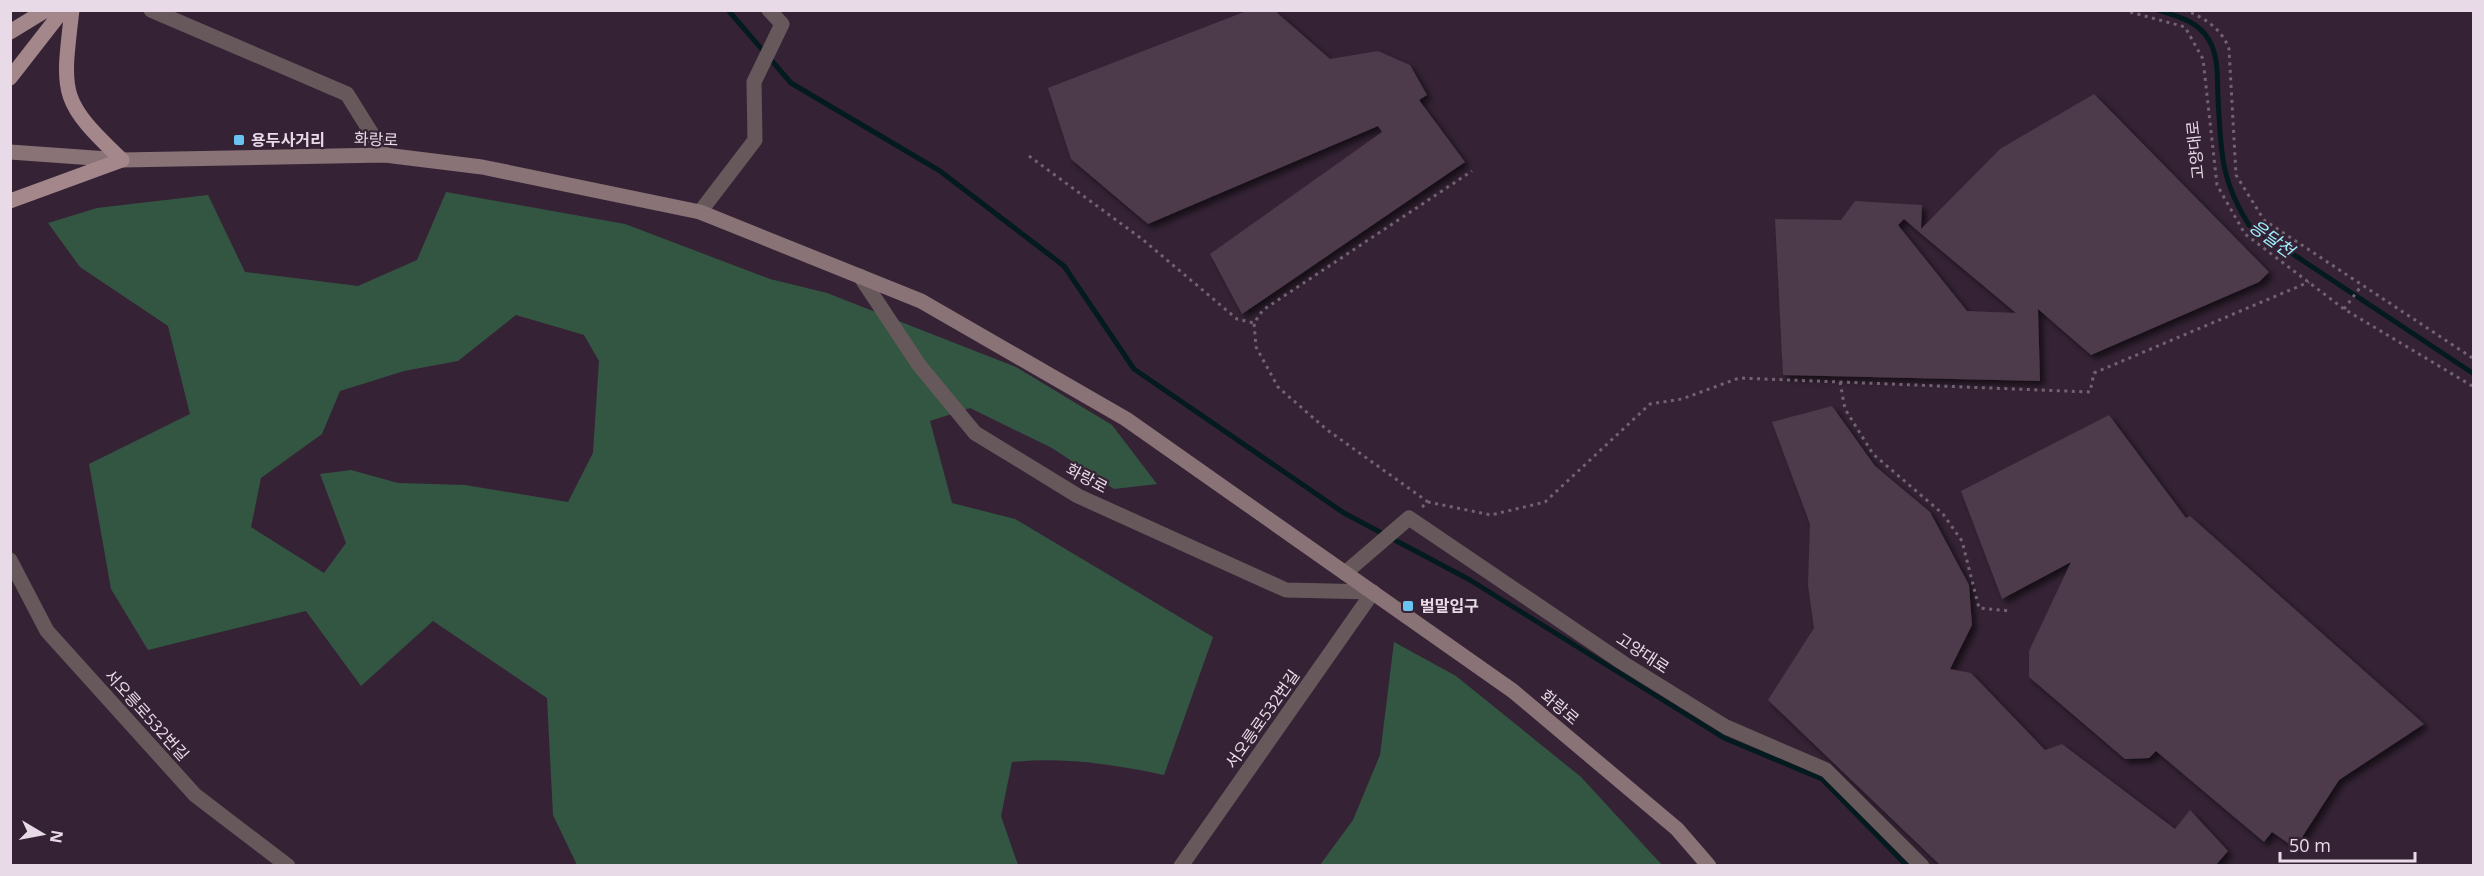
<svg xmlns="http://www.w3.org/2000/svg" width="2484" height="876" font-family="'Open Sans','Noto Sans KR',sans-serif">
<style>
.green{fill:#335643;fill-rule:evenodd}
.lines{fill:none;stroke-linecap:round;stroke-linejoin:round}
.stream{stroke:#031a1e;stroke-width:5}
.building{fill:#4d3a4c;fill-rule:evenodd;filter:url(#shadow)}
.path{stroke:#726272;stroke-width:3;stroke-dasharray:3 4.5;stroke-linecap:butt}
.street{stroke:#67595b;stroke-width:15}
.secondary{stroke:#897376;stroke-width:15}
.primary{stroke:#a3878a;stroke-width:15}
.poi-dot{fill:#6bc3f2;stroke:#352335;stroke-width:2}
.labels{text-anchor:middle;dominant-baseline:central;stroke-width:4.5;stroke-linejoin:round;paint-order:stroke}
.street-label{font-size:16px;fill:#e8dbe7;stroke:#352335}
.poi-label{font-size:16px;font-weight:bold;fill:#e8dbe7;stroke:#352335;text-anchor:start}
.water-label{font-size:18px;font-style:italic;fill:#9ef0ff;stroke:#352335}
</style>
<defs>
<filter id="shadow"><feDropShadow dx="4.5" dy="4.5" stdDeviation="3" flood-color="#0009"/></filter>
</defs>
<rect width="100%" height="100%" fill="#352335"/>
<path class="green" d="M446 192 625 224 770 279 827 293 1016 367 1112 425 1157 484 1114 489 1052 448 970 408 930 421 952 503 1015 519 1213 637 1164 775C1113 764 1064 757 1012 762L1001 816 1018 865H577L553 815 547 698 433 621 361 686 306 611 148 650 111 589 89 464 190 414 168 326 80 267 48 223 97 208 208 195 245 272 358 286 417 260ZM516 315 584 335 599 361 593 453 568 502 465 485 398 483 351 470 320 474 346 543 324 573 251 527 261 478 322 434 340 391 404 371 458 361Z
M1394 642 1456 676 1581 777 1662 865H1320L1353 820 1380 755Z"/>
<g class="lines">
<path class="stream" d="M728 10 791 83 940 171 1064 266 1134 369 1344 513 1470 580 1724 738 1822 779 1907 866
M2158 10C2177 16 2198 21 2209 40 2219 57 2217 78 2218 98 2221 150 2220 180 2249 225L2474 374"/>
</g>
<path class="building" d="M1249 10H1274L1330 59 1378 51 1410 65 1427 95 1419 100 1465 162 1242 314 1210 254 1382 132 1378 126 1148 224 1071 159 1048 88Z
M2094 94 2269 272 2259 282 2091 355 2038 309 2040 381 1783 375 1775 219 1841 220 1855 201 1922 205 1921 229 2000 149ZM1904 219 1919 232 2016 313 1967 311 1898 225Z
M1832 406 1875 466 1930 512 1969 585 1972 625 1950 669 1971 673 2045 750 2062 744 2175 829 2190 810 2228 851 2215 866H1941L1768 700 1814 628 1808 585 1810 524 1772 422Z
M2109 415 2186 518 2190 516 2424 724 2339 780 2295 848 2272 832 2264 842 2156 751 2149 758 2125 759 2029 677V651L2071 562 2002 599 1961 491Z"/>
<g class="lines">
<path class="path" d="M2123 10 2185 27 2203 59 2217 185 2245 234 2344 309 2474 387
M2184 10C2204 17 2222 29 2229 49L2236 175 2264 220 2474 359
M1029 156 1142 239 1237 319 1254 323
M2344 309 2362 285
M1840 382 1845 409 1873 454 1943 514 1962 541 1979 608 2011 611
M1428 502 1326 429 1278 387 1256 347 1254 323 1263 310 1472 171
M1422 507 1428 502 1491 515 1545 502 1650 404 1682 399 1739 378 2090 392 2094 373 2309 282"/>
<path class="street" d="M151 10 347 94 385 155
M700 212 755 140 754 82 782 24 769 10
M860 276 919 365 975 433 1078 496 1286 590 1373 592
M10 560 47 631 195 795 288 866
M1345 573 1409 518 1623 663 1726 727 1826 770 1922 866
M1181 866 1373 592"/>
<path class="secondary" d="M10 152 122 160 385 155 482 167 700 212 921 301 1126 419 1513 691 1677 829 1709 866"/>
<path class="primary" d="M10 32 46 10
M10 78 63 10
M10 201 122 160C59 100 62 95 72 10"/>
</g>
<g class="poi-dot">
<rect x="233" y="134" width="12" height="12" rx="3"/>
<rect x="1402" y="600" width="12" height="12" rx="3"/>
</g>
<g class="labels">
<g class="street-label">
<text transform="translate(376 139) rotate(2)">화랑로</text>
<text transform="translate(2195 150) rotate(-96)">고양대로</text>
<text transform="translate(1087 478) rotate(28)">화랑로</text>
<text transform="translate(1643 653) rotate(33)">고양대로</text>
<text transform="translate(1560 707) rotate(40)">화랑로</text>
<text transform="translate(147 715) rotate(48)">서오릉로532번길</text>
<text transform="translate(1262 719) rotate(-55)">서오릉로532번길</text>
</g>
<g class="poi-label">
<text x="251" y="140">용두사거리</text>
<text x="1420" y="606">벌말입구</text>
</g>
<g class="water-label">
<text transform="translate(2272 238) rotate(36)">응달천</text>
</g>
</g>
<rect width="2484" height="876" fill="none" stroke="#e8dbe7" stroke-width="24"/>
<g transform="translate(42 834) rotate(100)" stroke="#352335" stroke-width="4.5" paint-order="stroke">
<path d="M0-4.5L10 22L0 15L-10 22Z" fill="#e8dbe7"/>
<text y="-9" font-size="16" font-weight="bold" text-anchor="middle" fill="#e8dbe7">N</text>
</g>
<path d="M2280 852v9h135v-9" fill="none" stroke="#e8dbe7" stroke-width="3"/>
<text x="2289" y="852" font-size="18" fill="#e8dbe7" stroke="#352335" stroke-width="4.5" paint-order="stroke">50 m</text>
</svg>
